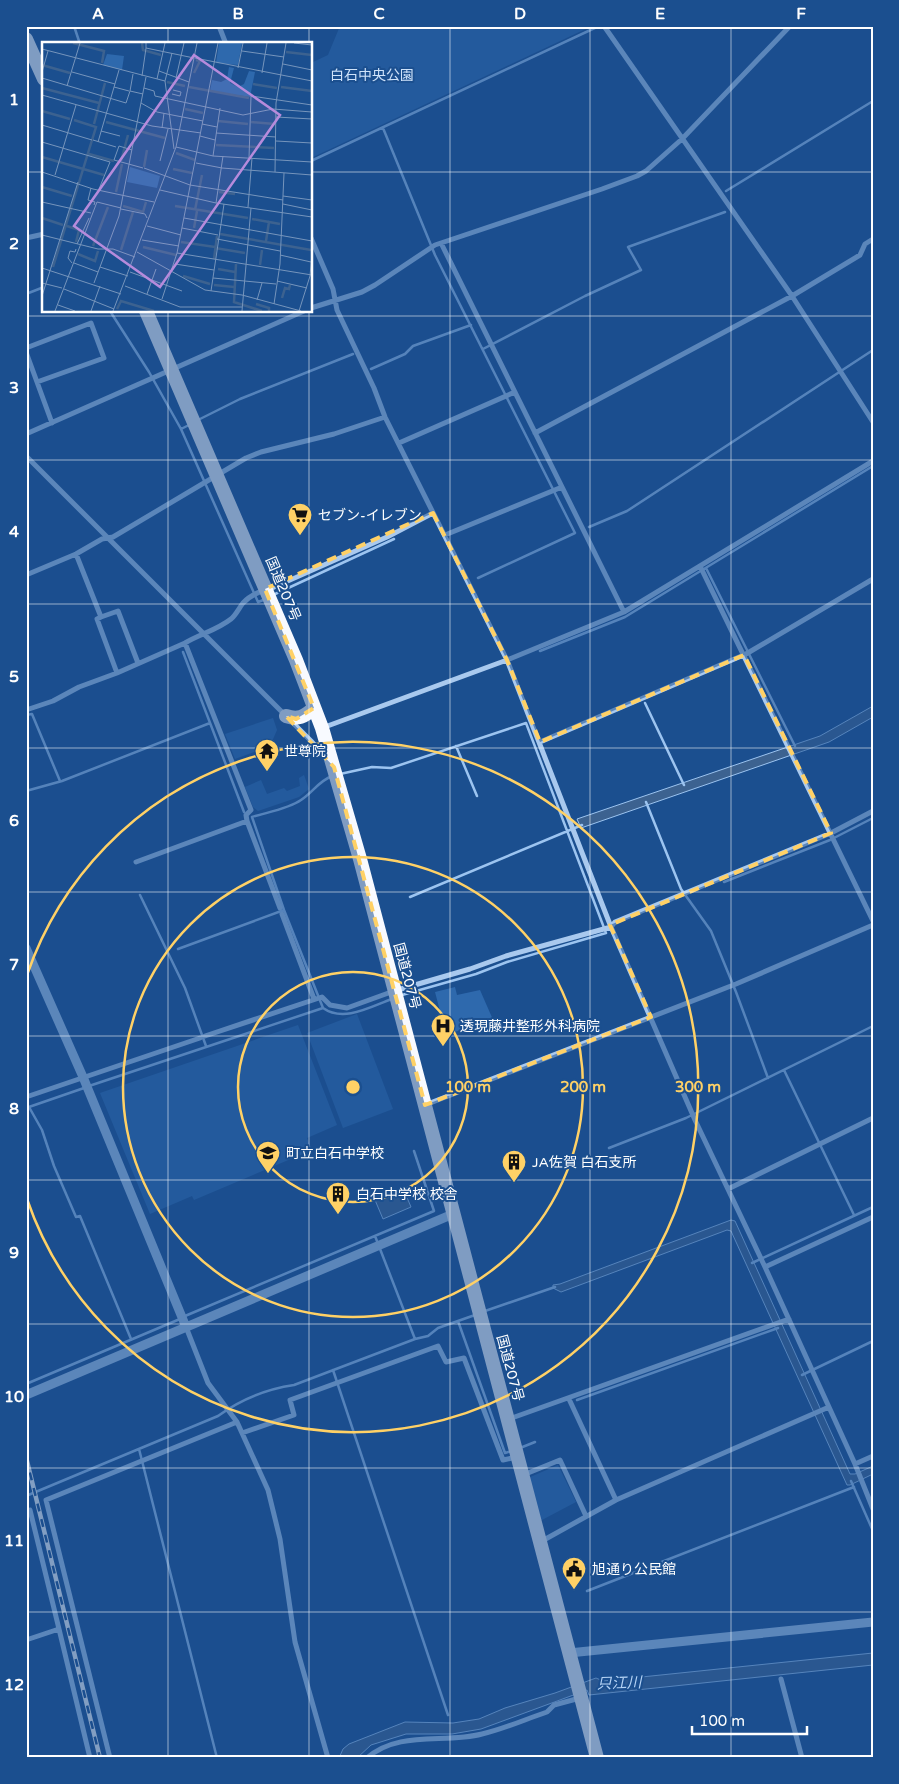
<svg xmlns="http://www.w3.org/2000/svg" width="899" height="1784" font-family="'Varela Round','Noto Sans JP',sans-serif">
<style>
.green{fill:#2e69ad}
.water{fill:#3c6290;stroke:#9cc4f0}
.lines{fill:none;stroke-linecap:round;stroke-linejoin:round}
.stream{stroke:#9cc4f0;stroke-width:2.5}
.minor{stroke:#a9c9ee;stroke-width:5}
.tertiary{stroke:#a9c9ee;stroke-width:9}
.trunk{stroke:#f8faff;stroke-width:14}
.rail-casing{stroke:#fff;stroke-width:4.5}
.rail{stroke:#1b4f8f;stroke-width:2.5;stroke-dasharray:8;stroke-linecap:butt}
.marked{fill:none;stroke:#ffd166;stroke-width:4;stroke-dasharray:10 6;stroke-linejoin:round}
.grid{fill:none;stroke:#fff;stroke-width:1;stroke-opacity:0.55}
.ring{fill:none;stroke:#ffd166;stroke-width:2.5}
.labels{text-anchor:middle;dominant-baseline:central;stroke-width:4;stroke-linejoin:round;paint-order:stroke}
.park-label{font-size:14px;fill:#cfe3fa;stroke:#1b4f8f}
.poi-label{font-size:14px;fill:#fff;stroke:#1b4f8f;text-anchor:start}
.street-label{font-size:14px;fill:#fff;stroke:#1b4f8f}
.water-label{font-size:15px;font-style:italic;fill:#b5d3f5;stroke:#1b4f8f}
.inset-river{fill:none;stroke:#3c6290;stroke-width:2.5}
.inset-road{fill:none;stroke:#7695bc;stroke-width:1}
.view{fill:#b68bdc;fill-opacity:0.15;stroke:#b68bdc;stroke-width:2.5}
.inset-edge{fill:none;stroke:#fff;stroke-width:2.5}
.centre{fill:#ffd166;stroke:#1b4f8f;stroke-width:2.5}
.ring-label{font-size:15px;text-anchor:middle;font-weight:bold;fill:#ffd166;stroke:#1b4f8f;stroke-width:4;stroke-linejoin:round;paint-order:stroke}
.neatline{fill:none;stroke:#fff;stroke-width:2}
.grid-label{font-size:16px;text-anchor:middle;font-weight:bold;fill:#fff}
</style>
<rect width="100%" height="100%" fill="#1b4f8f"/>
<path class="green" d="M340 26H592L311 158V63L328 55Z
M273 718 277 730 270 746 235 759 225 734Z
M304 775 309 789 299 797 258 811 253 807 245 787 261 780 267 794 284 788 287 791 300 786 299 778Z
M455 987 457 995 480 990 494 1022 446 1034 435 992Z
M357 1014 393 1109 343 1128 307 1033Z
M298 1025 337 1125 307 1138 312 1150 194 1200 192 1196 150 1214 100 1093Z
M558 1465 576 1502 540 1521 528 1478Z"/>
<path class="water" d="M873 706V717L829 742 581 828 577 819 820 736Z
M403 1188 411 1207 383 1219 375 1200Z
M731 1220 735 1221 850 1474H855L873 1466V1474L850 1485H847L731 1231 727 1230 561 1292 553 1288V1285L560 1284Z
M873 1653V1665L589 1695 587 1690 481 1729 452 1734H406L371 1745 357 1758H339L343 1749 349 1744 405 1722 453 1723 479 1719 505 1708 555 1693 596 1678 603 1681Z"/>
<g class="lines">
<path class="stream" d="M74 26 80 44
M26 28 31 26
M383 128 435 255 575 533 478 578
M311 161 599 26
M726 191 873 101
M26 294 44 287
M110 311 149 372 181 429 258 602 266 599
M483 349 585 296 641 270 628 247 725 212
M371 369 405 354 413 346 471 325
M198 420 240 399 353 354
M181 429 191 424
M589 527 627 511 873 350
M706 568 795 746
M273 595 394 539
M540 651 625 617 873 466
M183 652 244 812
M645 703 684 785
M26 715 32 714 60 781
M456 746 477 796
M340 774 372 767 391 768 526 723 606 933 507 962 476 974 402 995
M26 791 62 781 210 723
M646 802 681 889 711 931 736 992 768 1078
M724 882 830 840 873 818
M140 895 185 988 206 1046
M410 897 582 825
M178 949 284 910
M323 1008 284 910 252 817C268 812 288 809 301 800 313 792 319 781 332 776
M784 1070 854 1215
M89 1086 323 1008C344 1023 372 1006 392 999
M29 1107 42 1130 54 1166 76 1217 80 1216 131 1339
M26 1108 84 1088
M609 1148 686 1118 873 1026
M752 1263 873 1207
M485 1311 555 1287
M185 1316 434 1211 414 1151
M458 1321 505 1453 512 1451
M415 1339 428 1336 438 1328 475 1315
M333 1370 448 1715
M802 1375 873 1341
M26 1384 180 1319
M577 1400 778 1328
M520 1448 535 1442
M139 1449 217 1758
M851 1481 873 1531
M26 1496 218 1416C240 1400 267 1389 294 1385L415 1339 375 1236
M587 1591 854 1487"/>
<path class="minor" d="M219 26 226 44
M604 26 792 296 873 422
M26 238 44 234
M311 238 333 289 337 310 374 388 385 417 507 660 611 927 695 1120 765 1267 855 1464 873 1509
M441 243 624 612
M311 308 362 292 375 285 435 245 602 189 637 176 646 171 682 139 790 26
M26 348 91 323 104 358 37 382
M26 352 52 423
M535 433 792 296 860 255 865 244 873 239
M26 434 304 311
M399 443 515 392
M26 456 311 741 325 757
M445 535 562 487
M76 554 101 617 118 611 138 663
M700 566 873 921
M26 575 76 554 102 539 113 537 246 458 261 452 334 434 385 417
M101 617 97 619 117 673
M185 643 251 810 246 815 247 821 280 908
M26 710 53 701 79 687 117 673 185 643C200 634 217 630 231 619 236 615 239 608 243 603 251 594 263 590 274 587L387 537 433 513
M322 728 507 660 624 612 873 461
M540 742 746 654 873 579
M136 862 247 821
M282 914 314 999
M205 1036 322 997 330 1005 347 1008 394 991 470 969 506 956 611 927 615 922 831 833 873 811
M26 1097 200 1038
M425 1105 736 984 873 925
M728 1189 873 1118
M765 1267 873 1217
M186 1327 208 1383 237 1422 268 1490 280 1539 295 1642 328 1758
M569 1399 616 1500
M509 1419 789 1319
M242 1433 294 1415 290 1400 438 1346 446 1362 464 1358 503 1460 517 1457
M855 1464 873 1456
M523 1475 560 1460 586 1516
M26 1512 30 1510 59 1629 26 1640
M542 1541 616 1500 829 1407
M59 1629 90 1758
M781 1679 802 1758
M110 1758 46 1500 237 1422
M367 1758C399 1730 444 1744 482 1734 504 1729 526 1719 547 1712L554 1705 580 1698"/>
<path class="tertiary" d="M26 948 83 1077 186 1327
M26 1395 453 1214
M569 1653 873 1622"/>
<path class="trunk" d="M26 39 44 79
M146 311 296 660 322 728 360 859 597 1758
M286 716C298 720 304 717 314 708"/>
<defs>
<path id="rail" d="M26 1457 100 1758"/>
</defs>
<use href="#rail" class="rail-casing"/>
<use href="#rail" class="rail"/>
</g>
<path d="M0 0H899V1784H0ZM433 513 507 660 540 742 744 655 831 833 610 925 651 1017 425 1105 334 767 286 716 296 719 314 708 265 589Z" fill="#1b4f8f" fill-opacity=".55" fill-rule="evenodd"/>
<path class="marked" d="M433 513 507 660 540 742 744 655 831 833 610 925 651 1017 425 1105 334 767 286 716 296 719 314 708 265 589Z"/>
<path class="grid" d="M168 26V44M309 26V44M450 26V1758M590 26V1758M731 26V1758M26 172H44M311 172H873M168 311V1758M309 311V1758M26 316H873M26 460H873M26 604H873M26 748H873M26 892H873M26 1036H873M26 1180H873M26 1324H873M26 1468H873M26 1612H873"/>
<g class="ring">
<circle cx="353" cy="1087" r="115"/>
<circle cx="353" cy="1087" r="230"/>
<path d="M27 975A345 345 0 1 1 27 1199"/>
</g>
<defs>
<symbol id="supermarket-pin" viewBox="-11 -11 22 30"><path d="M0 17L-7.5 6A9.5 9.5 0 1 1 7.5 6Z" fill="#ffd166" stroke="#1b4f8f"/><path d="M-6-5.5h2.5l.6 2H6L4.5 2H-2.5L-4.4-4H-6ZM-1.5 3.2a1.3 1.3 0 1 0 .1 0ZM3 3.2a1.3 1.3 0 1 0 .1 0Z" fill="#111"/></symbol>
<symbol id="temple-pin" viewBox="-11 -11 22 30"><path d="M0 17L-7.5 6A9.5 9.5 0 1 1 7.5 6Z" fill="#ffd166" stroke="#1b4f8f"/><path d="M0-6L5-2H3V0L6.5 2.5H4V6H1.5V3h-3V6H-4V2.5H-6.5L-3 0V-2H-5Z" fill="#111"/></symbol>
<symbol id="hospital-pin" viewBox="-11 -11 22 30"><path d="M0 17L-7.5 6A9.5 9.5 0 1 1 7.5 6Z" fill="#ffd166" stroke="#1b4f8f"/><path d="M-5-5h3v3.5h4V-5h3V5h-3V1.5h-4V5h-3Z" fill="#111"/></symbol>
<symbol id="school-pin" viewBox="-11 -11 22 30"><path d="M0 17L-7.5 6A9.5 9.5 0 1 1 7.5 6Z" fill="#ffd166" stroke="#1b4f8f"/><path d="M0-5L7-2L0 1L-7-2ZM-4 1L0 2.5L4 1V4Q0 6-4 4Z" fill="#111"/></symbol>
<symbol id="building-pin" viewBox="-11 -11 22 30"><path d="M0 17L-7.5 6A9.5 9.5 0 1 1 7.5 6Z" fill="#ffd166" stroke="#1b4f8f"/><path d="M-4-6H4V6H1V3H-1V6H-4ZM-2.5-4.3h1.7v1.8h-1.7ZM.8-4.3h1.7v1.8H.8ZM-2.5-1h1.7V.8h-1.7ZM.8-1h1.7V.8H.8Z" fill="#111"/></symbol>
<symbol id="civic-pin" viewBox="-11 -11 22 30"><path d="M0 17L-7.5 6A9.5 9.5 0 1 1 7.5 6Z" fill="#ffd166" stroke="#1b4f8f"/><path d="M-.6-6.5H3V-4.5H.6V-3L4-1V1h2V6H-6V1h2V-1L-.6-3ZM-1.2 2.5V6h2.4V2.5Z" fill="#111"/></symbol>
</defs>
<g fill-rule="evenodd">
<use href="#supermarket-pin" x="286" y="501" width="28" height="38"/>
<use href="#temple-pin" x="253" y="737" width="28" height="38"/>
<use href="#hospital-pin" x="429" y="1012" width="28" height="38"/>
<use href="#school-pin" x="254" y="1139" width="28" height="38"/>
<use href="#building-pin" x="500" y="1148" width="28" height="38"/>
<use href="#building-pin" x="324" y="1180" width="28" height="38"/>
<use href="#civic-pin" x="560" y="1555" width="28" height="38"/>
</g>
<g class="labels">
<g class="park-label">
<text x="372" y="75">白石中央公園</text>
</g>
<g class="poi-label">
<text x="318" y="515">セブン-イレブン</text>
<text x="284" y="751">世尊院</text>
<text x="460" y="1026">透現藤井整形外科病院</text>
<text x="286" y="1153">町立白石中学校</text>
<text x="532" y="1162">JA佐賀 白石支所</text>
<text x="356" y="1194">白石中学校 校舎</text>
<text x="592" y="1569">旭通り公民館</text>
</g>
<g class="street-label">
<text transform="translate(283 589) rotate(67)">国道207号</text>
<text transform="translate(407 976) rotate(75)">国道207号</text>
<text transform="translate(510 1368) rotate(75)">国道207号</text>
</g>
<g class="water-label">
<text transform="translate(619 1683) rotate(-2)">只江川</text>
</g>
</g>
<g transform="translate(42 42)">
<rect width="270" height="270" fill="#1b4f8f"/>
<path d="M177 1H200L196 23 174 21ZM65 12 82 14 80 28 61 23ZM187 25 192 26 188 41 196 45 202 42 207 29 213 30 208 55 168 49 170 38 179 40 185 37ZM88 125 118 134 115 146 85 140Z" fill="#2e69ad"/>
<path class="inset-river" d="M31 1 62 9 60 21M100 1 101 8 119 13M244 10 270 13M0 23 28 31M152 31 158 19 154 18M125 40 143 44M211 42 235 46M147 45 207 56M239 45 270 49M0 46 57 61M143 67 161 71M0 69 28 77M176 79 206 82M64 80 123 96M209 80 233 82M52 82 63 41M174 103 232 106M134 111 153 118M47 112 72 119M0 115 62 133M79 119 86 93M102 125 105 108M131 127 150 131M0 145 30 154M74 150 80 122M177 150 193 152M81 164 101 170 104 160M133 164 206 176M153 168 160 133M0 176 21 183M210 177 227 180M25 184 37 188 34 200M152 186 155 169M178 192 269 208M224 199 227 180 238 182M139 200 173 205M51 204 66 165M101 205 134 213M173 206 203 211M79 208 91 170M36 212 53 219 56 209M172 217 175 194M194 222 192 260 220 269M218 223 220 208M11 225 54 85 32 78M176 227 193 230M141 234 168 242M172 243 192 245M240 256 243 246 247 247 248 243M214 262 227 266V269M75 267 79 259 112 269"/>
<path class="inset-road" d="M104 1V6L152 16M252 1 270 3M0 7 123 39 130 11M200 9 242 15M153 16 270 39M241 22 270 28M196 26 201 1M117 29 147 40M0 30 6 9M30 30 73 42M220 31 225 1M91 32 88 49 101 52M100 34 104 6M0 36 84 61 88 49M134 36 142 1M115 37 123 1M123 39 132 107M25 44 38 1M72 45 87 49M102 46 112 49 113 54 201 73 231 67 270 70M130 52 138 54 139 50 131 48M0 53 110 84 159 91M99 61 115 70 161 79M234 75 270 77M160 82 175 85M0 83 50 98M120 86 122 71M59 89 78 94M174 91 234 95M158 94 173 98M51 98 74 105M234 99 270 101M0 100 68 120 57 147M56 100 77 28M134 105 171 114 270 120M90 108 77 104 72 118 101 126M171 114 178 66M207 116 209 54 270 63M118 119 126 87M154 121 180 126 270 133M102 126 148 143 241 158M0 130 51 147 112 160M233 130 234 61 244 1M13 133 34 63M49 146 46 158 53 160 52 163M118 148 174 161 270 175M241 154 270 158M0 160 49 171M174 161 181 114M241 162 270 168M206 165 210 116M79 167 103 172 105 176M142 176 270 199M105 184 139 193M140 186 176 193M0 193 56 207H71L93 215M175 197 238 209M100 198 137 204M35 202 47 176M95 210 163 248 200 253 259 269M135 211 270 233M238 213 269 220M30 221 26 216 28 209 33 210 34 207M32 221 56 230M133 222 172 228M58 225 86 234M0 226 79 252M88 230 140 249M171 236 234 242M235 239 265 246M0 241 20 246M52 241 77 174 104 35M83 244 138 265H200M22 247 72 267M169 249 182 162M105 252 114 227M0 254 36 140M120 257 135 211 176 1M215 258 220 241M232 262 238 222 242 131M16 263 33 269M13 269 55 160 79 166M49 269 58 244M71 269 134 105 155 1M200 269 209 166M257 269 268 234 270 211"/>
<path class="view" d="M152 13 238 73 118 245 32 184Z"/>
<rect width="270" height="270" class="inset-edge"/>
</g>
<circle cx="353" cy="1087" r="8" class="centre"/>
<g class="ring-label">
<text x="468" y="1092">100 m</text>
<text x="583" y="1092">200 m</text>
<text x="698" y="1092">300 m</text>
</g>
<rect width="899" height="1784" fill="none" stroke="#1b4f8f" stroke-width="55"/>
<path d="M692 1726v8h115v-8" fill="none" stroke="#ffffff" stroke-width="2.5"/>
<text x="699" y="1726" font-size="15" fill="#ffffff" stroke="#1b4f8f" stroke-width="4" paint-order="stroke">100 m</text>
<rect x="28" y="28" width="844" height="1728" class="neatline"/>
<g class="grid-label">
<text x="98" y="19">A</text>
<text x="238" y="19">B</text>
<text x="379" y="19">C</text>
<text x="520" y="19">D</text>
<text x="660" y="19">E</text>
<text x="801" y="19">F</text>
<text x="14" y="105">1</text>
<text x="14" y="249">2</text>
<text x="14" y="393">3</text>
<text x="14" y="537">4</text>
<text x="14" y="682">5</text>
<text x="14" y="826">6</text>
<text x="14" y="970">7</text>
<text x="14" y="1114">8</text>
<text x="14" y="1258">9</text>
<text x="14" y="1402">10</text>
<text x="14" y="1546">11</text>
<text x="14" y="1690">12</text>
</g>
</svg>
